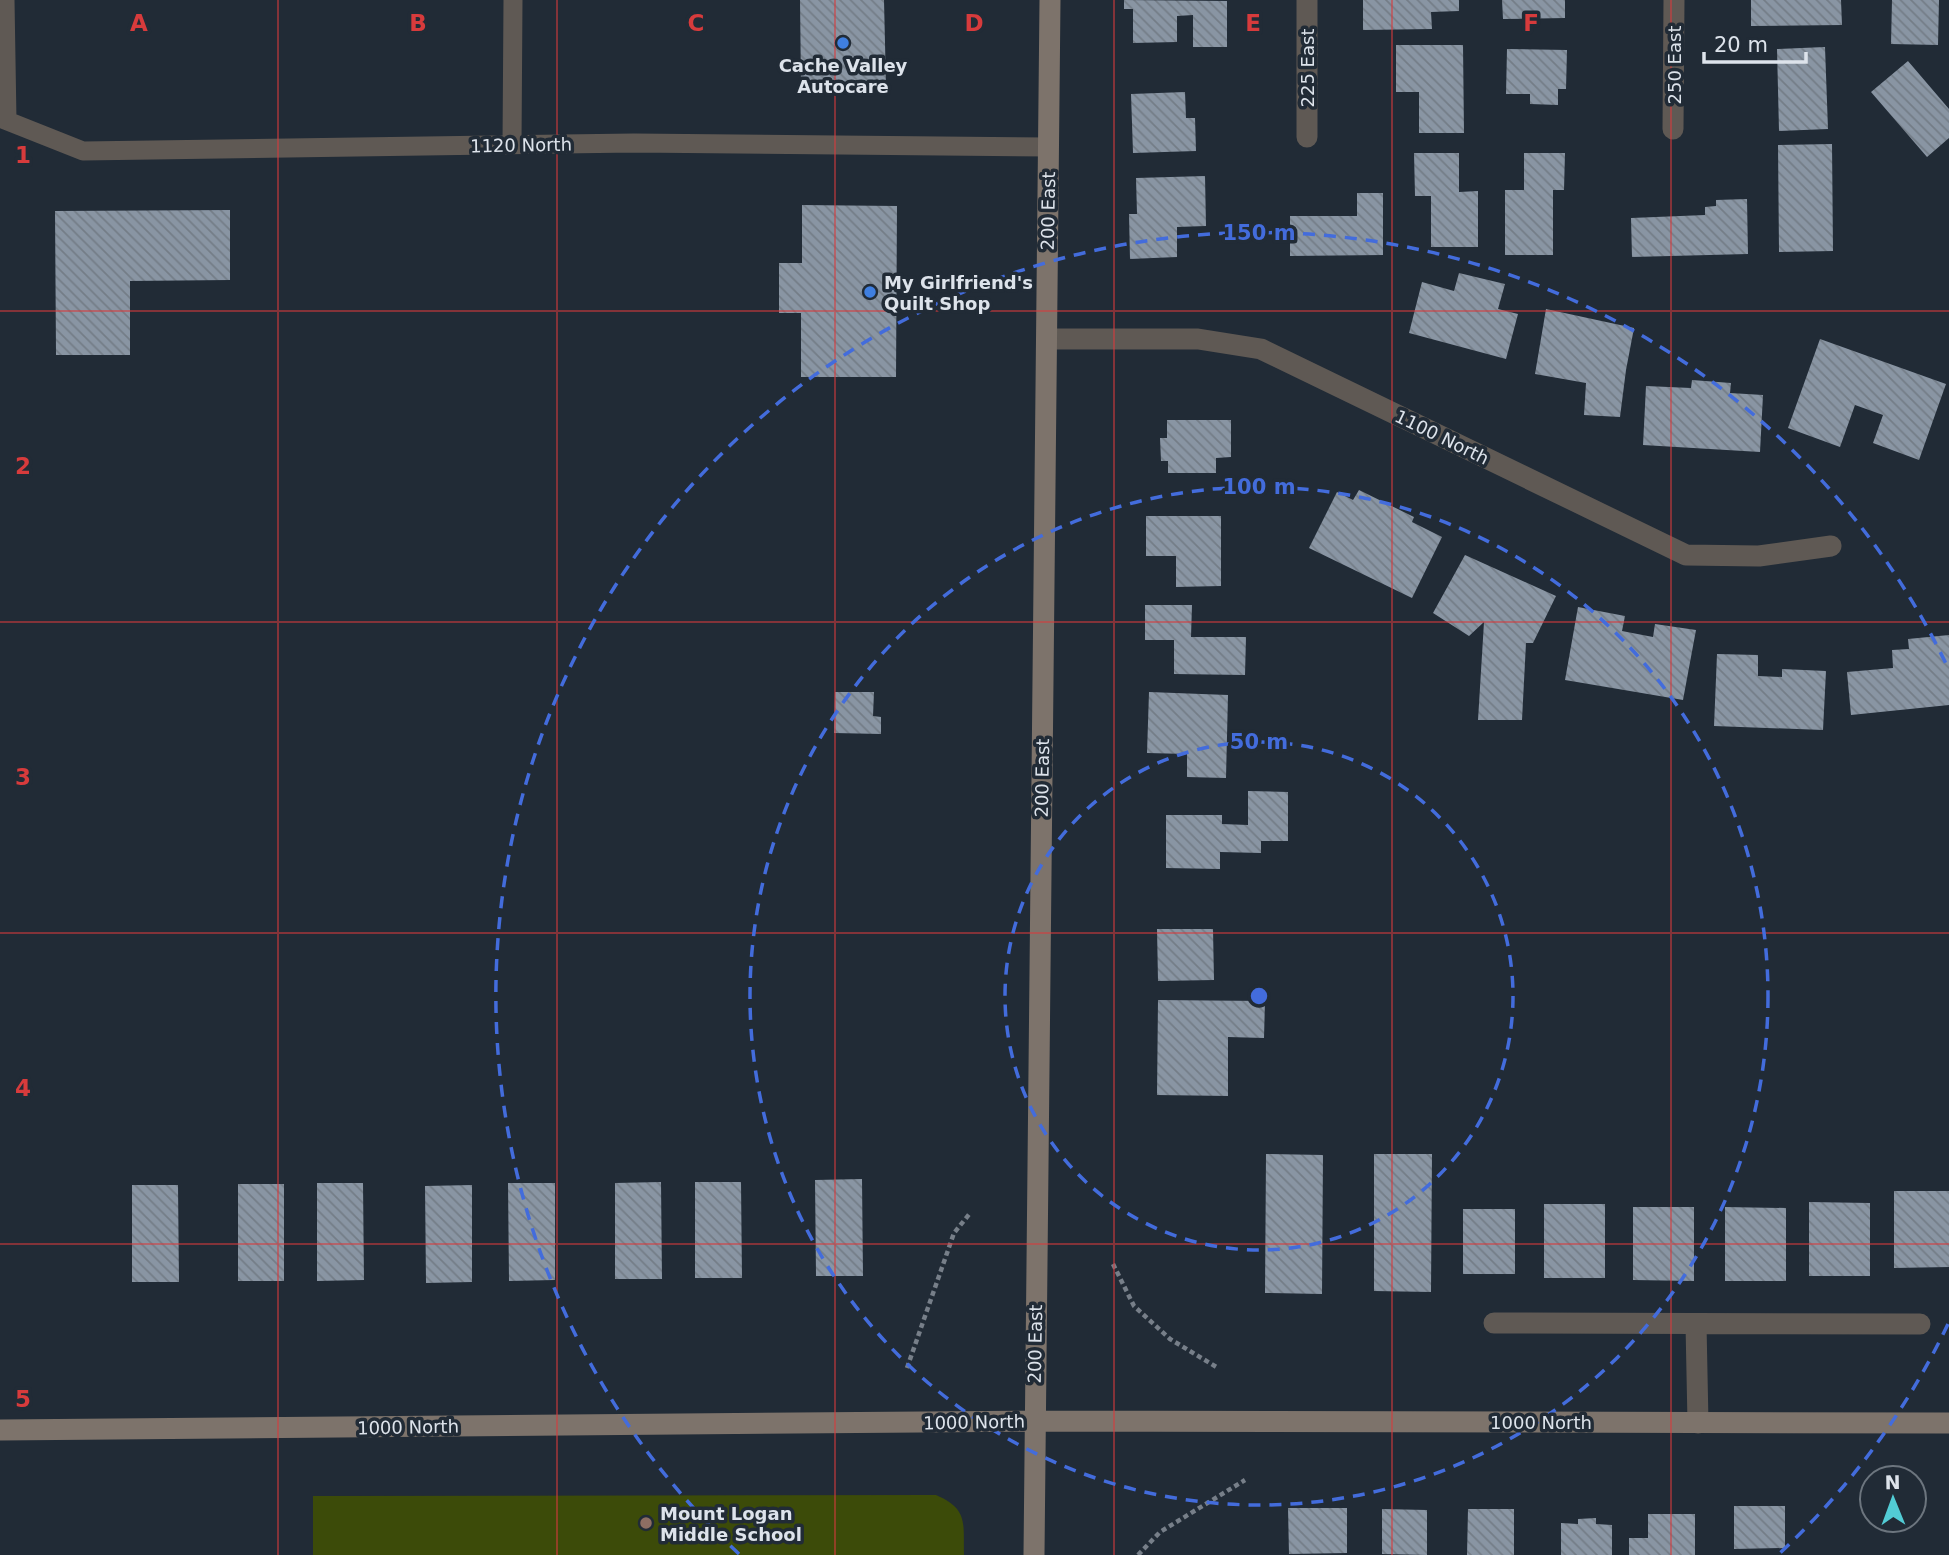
<svg xmlns="http://www.w3.org/2000/svg" width="1949" height="1555" font-family="'DejaVu Sans',sans-serif">
<style>
.grass{fill:#3c4b09}
.building{fill:url(#building-back-hatch)}
.lines{fill:none;stroke-linecap:round;stroke-linejoin:round}
.path{stroke:#777f89;stroke-width:4.5;stroke-dasharray:5 3.5;stroke-linecap:butt}
.lane{stroke:#5f5954;stroke-width:19}
.street{stroke:#5f5954;stroke-width:21}
.secondary{stroke:#7d736b;stroke-width:21}
.grid{fill:none;stroke:#d73b3c;stroke-width:2;stroke-opacity:0.55}
.ring{fill:none;stroke:#436cdc;stroke-width:3.5;stroke-dasharray:12 9}
.shop-dot{fill:#3f7fe0;stroke:#212b36;stroke-width:2.5}
.education-dot{fill:#8d6e63;stroke:#212b36;stroke-width:2.5}
.labels{text-anchor:middle;dominant-baseline:central;stroke-width:7;stroke-linejoin:round;paint-order:stroke}
.poi-label{font-size:18px;font-weight:bold;fill:#dde3eb;stroke:#212b36;text-anchor:start}
.street-label{font-size:18px;fill:#dde3eb;stroke:#212b36}
.grid-label{font-size:23px;text-anchor:middle;font-weight:bold;fill:#d73b3c;stroke:#212b36;stroke-width:7;stroke-linejoin:round;paint-order:stroke}
.centre{fill:#436cdc;stroke:#212b36;stroke-width:3.5}
.ring-label{font-size:21px;text-anchor:middle;font-weight:bold;fill:#436cdc;stroke:#212b36;stroke-width:7;stroke-linejoin:round;paint-order:stroke}
</style>
<defs>
<pattern id="building-back-hatch" width="6" height="6" patternUnits="userSpaceOnUse" patternTransform="scale(1.75)"><rect width="6" height="6" fill="#8995a3"/><path d="M-1 5l2 2M0 0l6 6M5-1l2 2" fill="none" stroke="#747d87"/></pattern>
</defs>
<rect width="100%" height="100%" fill="#212b36"/>
<path class="grass" d="M936 1495C969 1509 963 1524 964 1555H313V1496Z"/>
<path class="building" d="M800 0H884L886 86 801 88Z
M1124 0 1227 1V47H1193V15L1177 16V42L1133 43V9H1124Z
M1363 0H1459V11L1431 12 1432 29 1363 30Z
M1502 0H1565V18L1503 19Z
M1751 0H1841L1842 25 1751 26Z
M1892 0H1939L1938 45 1891 44Z
M1396 45H1463L1464 133H1419V92H1396Z
M1825 47 1828 129 1779 131 1777 49Z
M1507 49 1567 50 1566 89H1558V105L1530 104V94H1506Z
M1908 61 1949 109V138L1927 157 1871 92Z
M1185 92 1186 118H1195L1196 151 1133 153 1131 94Z
M1832 144 1833 251 1779 252 1778 145Z
M1414 153H1459V192L1478 191V247H1431V196H1415Z
M1524 153H1565L1564 190H1553V255H1505V190H1524Z
M1205 176 1206 226 1177 227V257L1130 259 1129 214H1137L1136 178Z
M1357 193H1383V255L1290 256V216H1357Z
M1747 199 1748 254 1632 257 1631 218 1705 215V207L1716 206V200Z
M802 205 897 206 896 377H801V313H779V263H802Z
M230 210V280L130 281V355H56L55 211Z
M1459 273 1505 284 1498 309 1518 314 1506 359 1409 333 1422 282 1454 291Z
M1546 309 1634 328 1626 370 1620 417 1584 415 1586 383 1535 374Z
M1820 339 1946 384 1919 460 1873 443 1883 415 1855 405 1840 447 1788 428Z
M1692 380 1731 383 1730 393 1763 395 1760 452 1643 445 1646 386 1691 388Z
M1167 420H1231V457L1216 458V473H1168V461H1161L1160 438H1167Z
M1359 490 1414 517 1412 522 1442 537 1412 598 1309 548 1337 492 1353 500Z
M1146 516H1221V586L1176 587V556H1146Z
M1465 555 1556 596 1533 643H1526L1522 720H1478L1484 622 1469 636 1433 613Z
M1145 605H1192L1191 637H1246L1245 675 1174 674V640H1145Z
M1578 607 1625 616 1622 631 1653 637 1655 624 1696 630 1683 700 1565 680Z
M1949 635V705L1851 715 1847 672 1893 668 1892 650 1909 649 1908 639Z
M1717 654 1758 655V676L1782 677V669L1826 671 1823 730 1714 726Z
M835 692H874L873 716 881 717V734L834 733Z
M1149 692 1228 695 1226 778 1187 777V754L1147 753Z
M1248 791 1288 792V841H1261V853L1220 852V869L1166 868V815H1222V824L1248 825Z
M1157 929H1213L1214 980 1158 981Z
M1158 1000 1265 1001 1264 1038 1228 1037V1096L1157 1095Z
M1266 1154 1323 1155 1322 1294 1265 1293Z
M1374 1154H1432L1431 1292 1374 1291Z
M862 1179 863 1276H816L815 1180Z
M661 1182 662 1279H615V1183Z
M695 1182H741L742 1278H695Z
M317 1183H363L364 1280 317 1281Z
M508 1183H555V1280L509 1281Z
M238 1184H284V1281H238Z
M132 1185H178L179 1282H132Z
M472 1185V1282L426 1283 425 1186Z
M1894 1191H1949V1267L1894 1268Z
M1809 1202 1870 1203V1276H1809Z
M1544 1204H1605V1278H1544Z
M1633 1207H1694V1281L1633 1280Z
M1725 1207 1786 1208V1281H1725Z
M1463 1209H1515V1274H1463Z
M1734 1506H1785V1548L1734 1549Z
M1288 1508H1347V1553L1289 1554Z
M1382 1509 1427 1510V1555L1382 1554Z
M1468 1509H1514V1555H1467Z
M1648 1514H1695V1555H1629V1538H1648Z
M1596 1518V1524L1612 1525V1555H1561V1523L1578 1524V1519Z"/>
<g class="lines">
<path class="path" d="M1113 1264 1134 1306 1170 1339 1218 1368
M907 1368 954 1233 971 1212
M1138 1555 1160 1532 1245 1480"/>
<path class="lane" d="M5 0 7 120
M0 118 83 151 634 143 1049 147
M512 145 513 0"/>
<path class="street" d="M1307 0V137
M1673 129 1674 0
M1047 339H1198L1261 349 1686 555 1759 556 1831 546
M1494 1323 1920 1324
M1696 1324 1698 1423"/>
<path class="secondary" d="M0 1430 1034 1421 1949 1423
M1034 1555 1050 0"/>
</g>
<path class="grid" d="M278 0V1555M557 0V1555M835 0V1555M1114 0V1555M1392 0V1555M1671 0V1555M0 311H1949M0 622H1949M0 933H1949M0 1244H1949"/>
<g class="ring">
<circle cx="1259" cy="996" r="254"/>
<circle cx="1259" cy="996" r="509"/>
<path d="M1948 1324A763 763 0 0 1 1779 1554M739 1554A763 763 0 1 1 1948 668"/>
</g>
<g class="shop-dot">
<circle cx="843" cy="43" r="7"/>
<circle cx="870" cy="292" r="7"/>
</g>
<circle class="education-dot" cx="646" cy="1523" r="7"/>
<g class="labels">
<g class="poi-label">
<text x="843" y="65" text-anchor="middle">Cache Valley<tspan x="843" dy="21">Autocare</tspan></text>
<text x="884" y="282">My Girlfriend's<tspan x="884" dy="21">Quilt Shop</tspan></text>
<text x="660" y="1513">Mount Logan<tspan x="660" dy="21">Middle School</tspan></text>
</g>
<g class="street-label">
<text transform="translate(1674 65) rotate(-90)">250 East</text>
<text transform="translate(1307 68) rotate(-90)">225 East</text>
<text transform="translate(521 145) rotate(-1)">1120 North</text>
<text transform="translate(1048 211) rotate(-89)">200 East</text>
<text transform="translate(1442 437) rotate(26)">1100 North</text>
<text transform="translate(1042 778) rotate(-89)">200 East</text>
<text transform="translate(1035 1344) rotate(-89)">200 East</text>
<text transform="translate(974 1422) rotate(-1)">1000 North</text>
<text x="1541" y="1422">1000 North</text>
<text transform="translate(408 1427) rotate(-1)">1000 North</text>
</g>
</g>
<g class="grid-label">
<text x="139" y="31">A</text>
<text x="418" y="31">B</text>
<text x="696" y="31">C</text>
<text x="974" y="31">D</text>
<text x="1253" y="31">E</text>
<text x="1531" y="31">F</text>
<text x="23" y="163">1</text>
<text x="23" y="474">2</text>
<text x="23" y="785">3</text>
<text x="23" y="1096">4</text>
<text x="23" y="1407">5</text>
</g>
<circle cx="1259" cy="996" r="10" class="centre"/>
<g class="ring-label">
<text x="1259" y="240">150 m</text>
<text x="1259" y="494">100 m</text>
<text x="1259" y="749">50 m</text>
</g>
<g transform="translate(1893 1499) rotate(359)"><circle r="33" fill="#212b36" stroke="#6c757e" stroke-width="2"/>
<path d="M0-5L12 26L0 18L-12 26Z" fill="#52ccd5"/>
<text y="-10" font-size="19" font-weight="bold" text-anchor="middle" fill="#dde3eb">N</text>
</g>
<path d="M1704 52v10h102v-10" fill="none" stroke="#dde3eb" stroke-width="3.5"/>
<text x="1714" y="52" font-size="21" fill="#dde3eb" stroke="#212b36" stroke-width="5" paint-order="stroke">20 m</text>
</svg>
